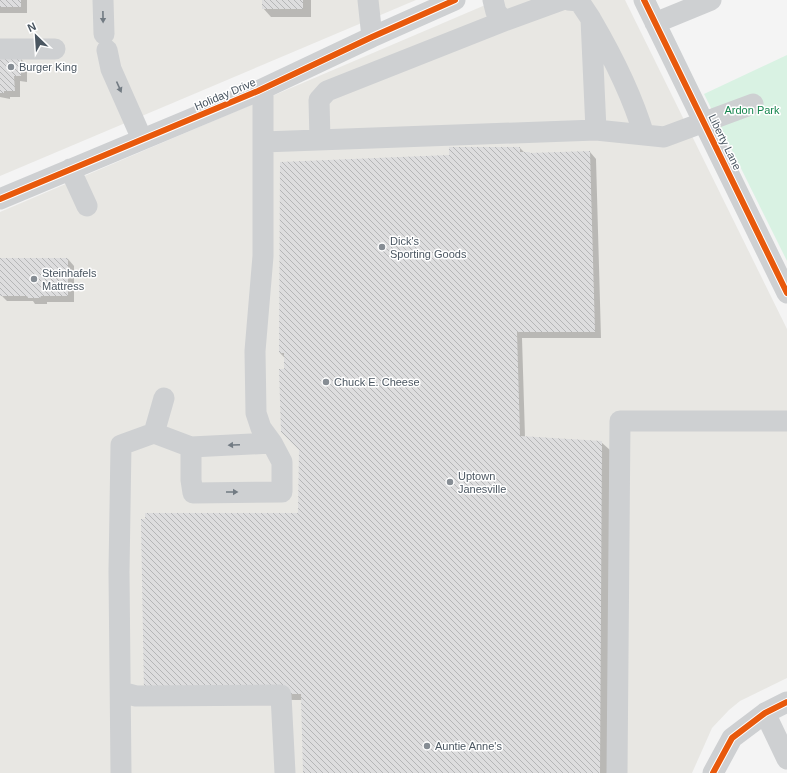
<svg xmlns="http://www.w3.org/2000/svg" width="787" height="773" font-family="Helvetica,sans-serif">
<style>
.commercial{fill:#e8e7e3}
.green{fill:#d9f2e3}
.shadow{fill:#0003}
.building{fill:url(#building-back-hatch)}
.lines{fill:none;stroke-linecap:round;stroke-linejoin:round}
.minor{stroke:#ced0d2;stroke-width:21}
.cycleway-casing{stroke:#fff;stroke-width:8}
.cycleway{stroke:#e8590c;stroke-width:6}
.oneway{fill:#727b83}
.poi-dot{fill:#868d94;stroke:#fff;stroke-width:1.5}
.labels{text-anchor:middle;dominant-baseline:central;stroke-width:3;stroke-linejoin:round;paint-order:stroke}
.poi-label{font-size:11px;fill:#4a5661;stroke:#fff;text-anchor:start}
.street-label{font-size:11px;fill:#4a5661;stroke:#fff}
.park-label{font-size:11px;fill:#17864f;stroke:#fff}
</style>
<defs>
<pattern id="building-back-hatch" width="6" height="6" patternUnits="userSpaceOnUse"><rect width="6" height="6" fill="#ddddde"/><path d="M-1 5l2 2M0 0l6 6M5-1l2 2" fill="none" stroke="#b5b6b7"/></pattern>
</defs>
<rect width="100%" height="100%" fill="#f4f4f4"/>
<path class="commercial" d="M0 0H416L0 176Z
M497 0H625L787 329V678L740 701 729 710 712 728 692 773H0V212Z"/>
<path class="green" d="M787 55V261L704 94Z"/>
<path class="shadow" d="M0 0H27V13H0Z
M263 0H311V17H271L263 8Z
M0 53 21 59 27 65V82L20 81V97H10V99L0 97Z
M520 148 525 153 531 154 590 152 596 159 601 338H522L525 437 601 442 610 450 608 773H304L302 700 151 699 299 514 300 450 285 370V358L280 353 450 156Z
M68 259 74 266V302H47V304H35L33 301H7L1 295Z"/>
<path class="building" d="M0 0H21V7H0Z
M262 0H303V9H262Z
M0 52 21 58V76H14L15 91H4V93H0Z
M449 147H520V152H530V153L590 151 595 332H517L520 436 602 441 600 773H303L301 694 144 693 141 519H145V513H298L299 450 281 432 279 369H284V353H279L280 162 449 155Z
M0 258H68V296H41L40 298H28L27 296H0Z"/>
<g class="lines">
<path class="minor" d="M103 0 104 34
M368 0 372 37
M493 0 496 12 504 21 562 0
M568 0 579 1 591 19 596 130
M644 0 787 293
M592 21C613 57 632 95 644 135
M655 23 711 0
M0 49H55
M107 50 111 69 142 139
M320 140 319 100 327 91 504 21
M263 142 596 130 664 137 753 104
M70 169 87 206
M0 199 258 91 372 37 455 0
M154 433 191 447 272 443
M191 447V480L193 493 282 492V462L272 443 261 428 256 413 255 351 263 256V89
M121 692 136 696 281 695 285 773
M765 713 787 759
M121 773 119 572 121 445 154 433 164 398
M617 773 620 421H787
M713 773 732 738 765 713 787 702"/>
<defs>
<path id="cycleway" d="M644 0 787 293
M0 199 258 91 372 37 455 0
M713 773 732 738 765 713 787 702"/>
</defs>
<use href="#cycleway" class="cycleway-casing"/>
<use href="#cycleway" class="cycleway"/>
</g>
<defs><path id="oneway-solid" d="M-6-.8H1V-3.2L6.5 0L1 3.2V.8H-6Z"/></defs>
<g class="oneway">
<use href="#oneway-solid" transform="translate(103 17) rotate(89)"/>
<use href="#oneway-solid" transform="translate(119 87) rotate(66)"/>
<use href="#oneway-solid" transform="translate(234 445) rotate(177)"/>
<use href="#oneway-solid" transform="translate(232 492)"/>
</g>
<g class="poi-dot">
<circle cx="11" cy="67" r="4"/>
<circle cx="382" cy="247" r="4"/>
<circle cx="34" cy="279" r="4"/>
<circle cx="326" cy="382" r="4"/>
<circle cx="450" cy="482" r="4"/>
<circle cx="427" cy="746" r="4"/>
</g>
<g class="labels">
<g class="poi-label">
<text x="19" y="67">Burger King</text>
<text x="390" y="241">Dick's<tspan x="390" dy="13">Sporting Goods</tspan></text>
<text x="42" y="273">Steinhafels<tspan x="42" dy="13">Mattress</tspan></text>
<text x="334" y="382">Chuck E. Cheese</text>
<text x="458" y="476">Uptown<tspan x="458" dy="13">Janesville</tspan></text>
<text x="435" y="746">Auntie Anne's</text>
</g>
<g class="street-label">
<text transform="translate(225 94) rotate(-23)">Holiday Drive</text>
<text transform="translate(725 142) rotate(64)">Liberty Lane</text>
</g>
<g class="park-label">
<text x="752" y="110">Ardon Park</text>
</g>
</g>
<g transform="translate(36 36) rotate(335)" stroke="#ffffff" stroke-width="3" paint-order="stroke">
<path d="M0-3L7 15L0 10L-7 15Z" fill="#4a5661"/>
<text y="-6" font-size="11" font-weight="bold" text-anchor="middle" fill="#4a5661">N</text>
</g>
</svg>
